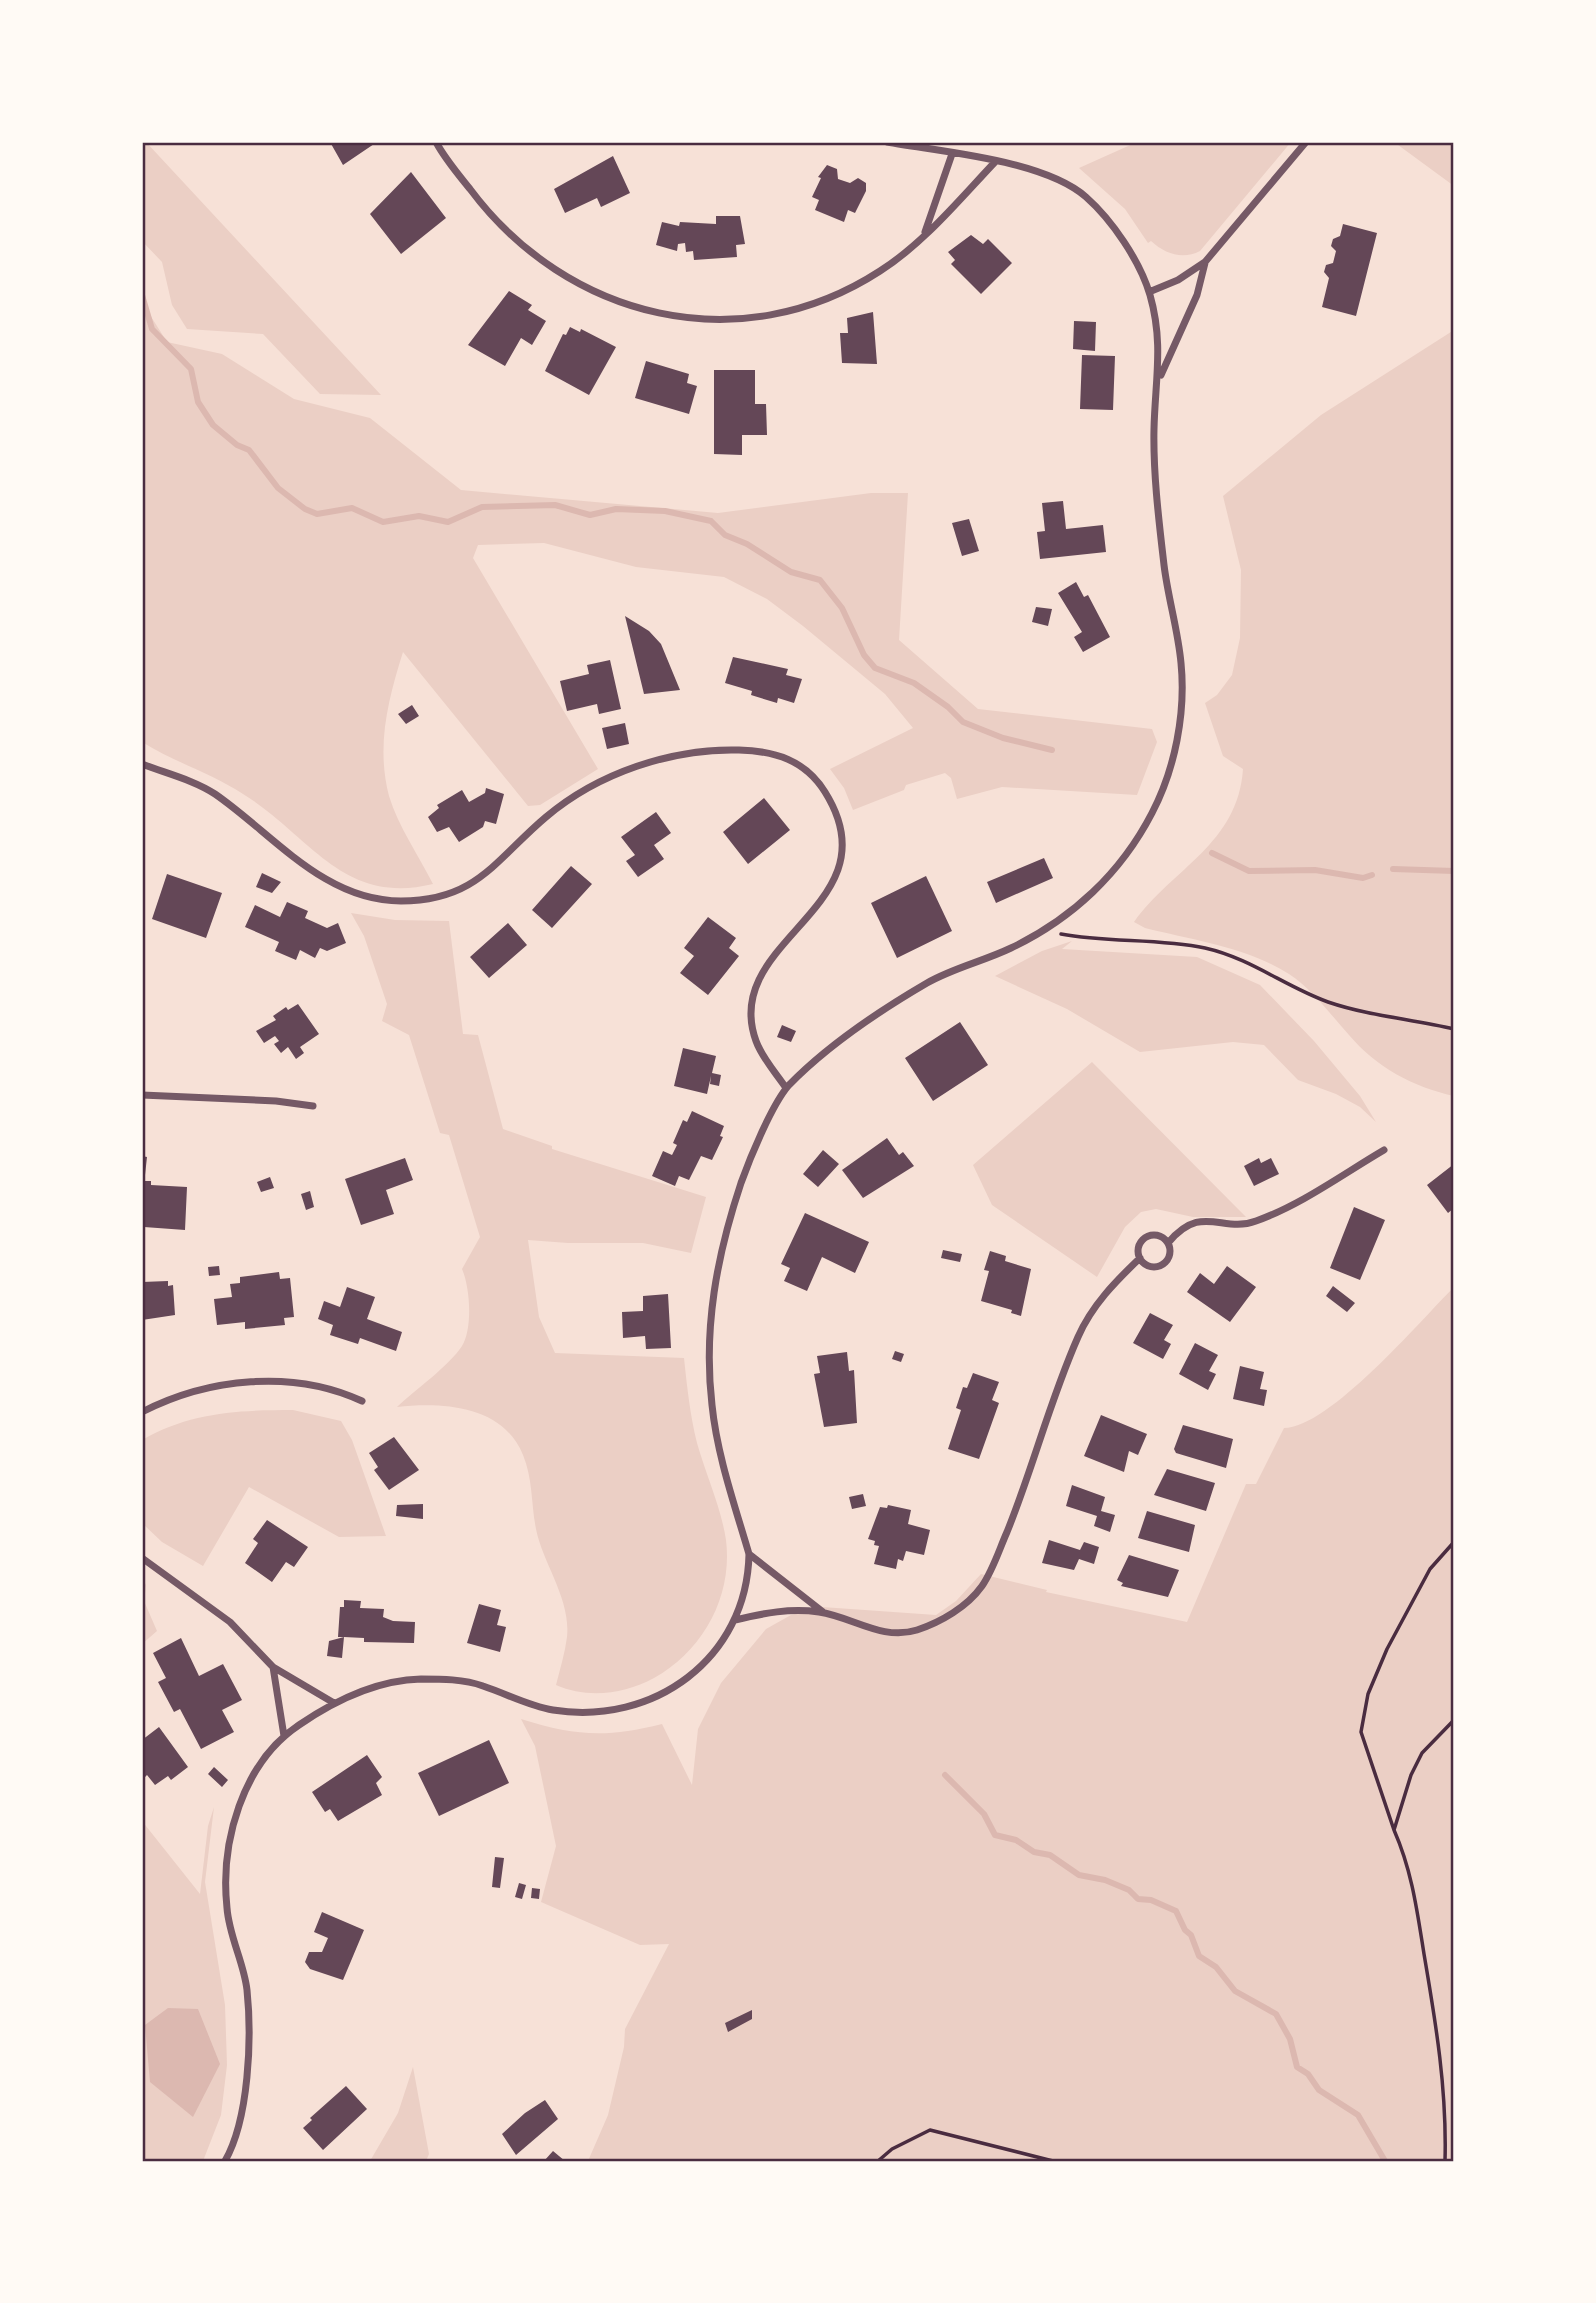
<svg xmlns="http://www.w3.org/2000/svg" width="1596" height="2303" font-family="Spectral,serif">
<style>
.green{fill:#ebcfc5}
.water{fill:#dcb8b0}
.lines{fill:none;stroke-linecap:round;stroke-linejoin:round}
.stream{stroke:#dcb8b0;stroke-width:6}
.building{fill:#644757}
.path{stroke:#4a2c40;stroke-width:3.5}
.minor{stroke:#755966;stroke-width:7}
.neatline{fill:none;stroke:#4a2c40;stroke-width:2.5}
</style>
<rect width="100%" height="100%" fill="#f7e1d7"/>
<path class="green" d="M142 142H146L381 395 320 394 263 334 187 329 172 305 162 262 142 241Z
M1137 142H1291L1200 251C1183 260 1165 254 1151 241L1148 243 1125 209 1079 168Z
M1394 142H1454V186Z
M142 287 150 315 167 342 222 354 294 399 370 418 461 490 718 513 871 493H908L899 640 978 709 1152 729 1157 742 1137 795 1002 787 957 799 951 778 945 773 906 785 904 790 853 810 844 788 830 769 913 728 885 694 803 626 767 599 724 577 636 567 544 543 478 545 473 558 598 769 540 805 528 806 403 652C388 700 376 746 389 796 398 826 419 856 433 884 342 906 310 835 243 794 211 773 174 762 142 742Z
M1454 330V1096C1413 1087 1376 1067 1349 1035 1330 1014 1313 990 1289 974 1246 947 1193 940 1145 928L1134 922C1173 868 1238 844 1243 769L1223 756 1205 703 1217 695 1232 675 1240 638 1241 570 1223 496 1321 415Z
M351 913 395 920 449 921 463 1034 478 1035 503 1129 552 1146V1149L706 1197 691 1253 643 1243H568L528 1240 539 1317 555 1353 684 1358C687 1386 690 1415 697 1443 706 1475 721 1507 726 1540 733 1596 703 1651 654 1678 624 1694 588 1699 556 1685 560 1669 565 1653 567 1637 571 1599 543 1564 536 1529 531 1504 533 1479 523 1455 503 1405 442 1402 397 1407 415 1390 449 1366 462 1346 473 1328 470 1287 462 1269L480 1237 449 1135 440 1133 409 1035 382 1021 387 1004 364 936Z
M1072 941 1062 949 1197 957 1260 985 1314 1041 1360 1096 1376 1122 1360 1107 1336 1094 1298 1080 1264 1045 1233 1042 1140 1052 1067 1009 995 976 1042 951Z
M1092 1062 1246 1217H1193L1156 1209 1141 1212 1125 1227 1097 1277 992 1205 973 1165Z
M1454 1287V2161H588L608 2115 624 2047 625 2029 669 1944 640 1945 541 1902 556 1846 535 1746 521 1719C575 1736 606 1738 662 1724L692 1785 698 1729 721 1683 766 1629 791 1615 822 1607 936 1615 956 1601 981 1574 1047 1590 1046 1592 1187 1622 1246 1484H1256L1284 1428C1329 1428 1420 1321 1454 1287Z
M293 1410 341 1421 352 1440 386 1536 339 1537 249 1487 203 1566 162 1542 142 1523V1440C190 1412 239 1410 293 1410Z
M142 1577 146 1585 144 1601 157 1631 142 1644Z
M214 1807 205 1882 225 2005 227 2065 221 2115 203 2161H142V1821L200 1894 208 1826Z
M413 2067 429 2154 426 2161H370L398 2113Z"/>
<path class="water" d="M168 2008 198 2009 220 2064 193 2117 150 2082 145 2025Z"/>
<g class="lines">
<path class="stream" d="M142 295 152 329 191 369 198 402 213 425 237 445 249 450 278 488 305 509 317 514 352 508 383 522 419 516 448 522 482 507 555 505 590 515 616 509 665 511 711 521 725 535 747 544 791 572 820 580 842 608 864 655 875 668 914 683 948 707 963 722 1003 738 1052 750
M1212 853 1249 871 1315 870 1363 878 1372 875
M1393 869 1454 871
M945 1775 984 1814 995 1835 1016 1840 1034 1852 1050 1855 1079 1875 1105 1880 1129 1890 1138 1899 1151 1900 1176 1911 1185 1930 1191 1935 1199 1956 1216 1967 1235 1991 1276 2014 1290 2039 1297 2067 1308 2074 1319 2090 1358 2115 1385 2161"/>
</g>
<path class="building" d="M330 142H377L343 165Z
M613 156 630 193 601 207 597 198 565 213 554 189Z
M827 165 837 169 838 179 850 183 858 178 866 183V191L855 213 848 210 844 222 815 210 819 200 812 197 821 178 818 177Z
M411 172 446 218 401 254 370 214Z
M716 216H740L745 244 736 245 737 257 694 260 693 251 686 252 685 243 678 244 677 251 656 245 662 222 679 226 680 222 716 224Z
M1343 224 1377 233 1356 316 1322 307 1329 278 1324 272 1326 265 1333 263 1336 251 1331 246 1333 239 1340 236Z
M971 235 983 244 988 239 1012 263 981 294 951 264 955 260 948 252Z
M509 291 532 305 528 310 546 321 532 345 521 338 505 366 468 345Z
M873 312 877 364 842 363 840 333H848L847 318Z
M1074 321 1096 322 1095 351 1073 349Z
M570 327 580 332 581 329 616 347 589 395 545 371 563 334 566 335Z
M1082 355 1115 356 1113 410 1080 409Z
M646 361 689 374 687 383 697 386 689 414 635 398Z
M714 370H755V404H766L767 435H742V455L714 454Z
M1063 501 1066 529 1103 525 1106 552 1040 559 1037 532 1045 531 1042 503Z
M969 519 979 551 962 556 952 523Z
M1076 582 1084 597 1088 595 1110 637 1083 652 1074 637 1082 632 1058 593Z
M1036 607 1052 609 1048 626 1032 622Z
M625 616 649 631 661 644 680 690 644 694Z
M733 657 788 669 786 675 802 679 794 703 778 698 777 703 751 695 752 691 725 683Z
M610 660 621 709 599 714 597 704 567 711 560 681 589 674 587 665Z
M412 705 419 716 406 724 398 714Z
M625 723 629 744 607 749 602 728Z
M486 788 504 794 496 824 485 821 483 827 459 842 449 827 437 832 428 817 439 808 437 805 462 790 469 802 485 793Z
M764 798 790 830 748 864 723 832Z
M656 812 671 833 654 845 664 859 638 877 626 861 635 855 621 837Z
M1044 858 1053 878 996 903 987 882Z
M571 866 592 884 552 928 532 910Z
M262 873 281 882 272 893 256 887Z
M167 874 222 893 206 938 152 919Z
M926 876 952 931 897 958 871 903Z
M287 902 308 911 305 918 327 928 338 923 346 943 327 951 320 948 315 958 300 950 296 960 275 951 279 942 245 927 255 905 280 917Z
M708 917 736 938 729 948 739 956 708 995 680 973 694 956 684 948Z
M508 923 527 945 489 978 470 957Z
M298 1004 319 1034 300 1047 304 1053 296 1059 288 1047 281 1053 274 1044 279 1041 275 1036 264 1043 256 1031 276 1020 273 1016 286 1007 288 1010Z
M960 1022 988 1065 933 1101 905 1058Z
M782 1025 796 1031 791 1042 777 1037Z
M683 1048 716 1056 712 1073 721 1075 719 1086 710 1084 711 1076 707 1094 674 1086Z
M692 1111 724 1126 720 1136 723 1137 712 1160 701 1156 689 1180 679 1176 675 1186 652 1176 663 1151 672 1155 677 1145 673 1143 683 1120 687 1122Z
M887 1138 899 1155 903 1152 914 1166 863 1198 842 1170Z
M823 1150 839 1164 818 1187 803 1174Z
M142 1156 147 1157 145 1175H142Z
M405 1158 413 1180 386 1190 394 1214 361 1225 345 1179Z
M1259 1158 1261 1163 1271 1158 1279 1174 1254 1186 1244 1166Z
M1454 1164V1208L1448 1213 1427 1185Z
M270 1177 274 1188 261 1192 257 1182Z
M142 1181H151V1185L187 1187 185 1230 144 1227Z
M310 1191 314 1207 306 1210 301 1194Z
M1354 1207 1385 1220 1360 1280 1330 1268Z
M805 1213 869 1242 855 1273 822 1257 807 1291 784 1281 790 1268 781 1264Z
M943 1250 962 1254 960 1262 941 1258Z
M990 1251 1006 1256 1005 1261 1031 1269 1021 1316 1011 1313 1012 1310 981 1301 989 1271 984 1270Z
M219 1266 220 1275 209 1276 208 1267Z
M1227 1266 1256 1287 1230 1322 1187 1292 1200 1273 1214 1284Z
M279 1272 280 1279 290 1278 294 1317 284 1318 285 1325 245 1329V1322L217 1325 214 1299 232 1297 230 1284 240 1283V1277Z
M168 1281V1286L173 1285 175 1315 142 1320V1282Z
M1333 1286 1355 1303 1347 1312 1326 1296Z
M347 1287 375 1297 367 1319 402 1332 396 1351 360 1338 358 1344 330 1335 333 1325 318 1319 324 1301 340 1307Z
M668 1294 671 1348 646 1349 645 1336 623 1338 622 1312 643 1311V1296Z
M1150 1313 1173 1325 1164 1340 1171 1344 1163 1359 1133 1343Z
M1195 1343 1218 1355 1209 1371 1216 1374 1208 1390 1179 1374Z
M895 1351 904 1354 901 1362 892 1359Z
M847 1352 849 1371 854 1370 857 1423 824 1427 814 1374 820 1373 817 1356Z
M1240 1366 1264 1372 1260 1389 1267 1390 1264 1406 1233 1399Z
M973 1373 999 1382 992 1400 999 1403 979 1459 948 1449 961 1410 956 1408 963 1387 967 1388Z
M1101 1415 1147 1434 1138 1455 1129 1451 1124 1472 1084 1456Z
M1183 1425 1233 1439 1226 1468 1176 1453 1174 1449Z
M394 1437 419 1470 389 1490 374 1470 378 1467 369 1453Z
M1167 1469 1215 1483 1206 1511 1154 1495Z
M1072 1485 1105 1497 1101 1511 1115 1515 1110 1532 1094 1526 1097 1516 1066 1506Z
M863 1494 866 1506 852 1509 849 1497Z
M423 1504V1519L396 1516 397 1505Z
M888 1505 911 1510 908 1524 930 1530 924 1555 906 1551 903 1561 898 1559 896 1569 874 1564 879 1546 874 1545 875 1541 868 1539 880 1507 887 1508Z
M1147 1511 1195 1525 1189 1552 1138 1538Z
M267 1520 308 1547 294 1567 286 1562 272 1582 245 1563 258 1543 253 1539Z
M1049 1540 1080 1550 1084 1542 1099 1547 1094 1564 1079 1559 1074 1570 1042 1563Z
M1129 1555 1179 1570 1168 1597 1121 1586 1123 1583 1117 1580Z
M344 1600 361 1601 360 1608 384 1609 383 1617 393 1621 415 1622 414 1643 364 1642V1638L344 1637 342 1658 327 1656 329 1641 344 1637H338L340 1607H344Z
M479 1604 501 1610 497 1625 506 1627 500 1652 467 1643Z
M181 1638 199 1676 223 1664 242 1700 222 1710 234 1732 201 1749 180 1709 174 1712 158 1682 166 1678 153 1653Z
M159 1727 188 1767 171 1780 168 1776 155 1785 147 1775 142 1780V1746L145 1744 142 1740Z
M489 1740 509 1783 439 1816 418 1773Z
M367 1755 382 1777 376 1783 382 1795 338 1821 330 1809 325 1812 312 1792Z
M214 1767 228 1780 222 1787 208 1774Z
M495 1857 504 1858 500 1888 492 1887Z
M519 1883 526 1885 522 1899 515 1897Z
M532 1888 540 1889 539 1899 531 1898Z
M322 1912 364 1930 343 1980 310 1969 305 1962 309 1952H322L328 1938 314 1932Z
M752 2010V2019L728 2032 725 2023Z
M346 2086 367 2109 323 2150 303 2128 312 2120 310 2118Z
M545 2100 558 2119 516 2155 502 2134 525 2113Z
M553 2151 565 2161H544Z"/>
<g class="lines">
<path class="path" d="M1061 934C1108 943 1158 938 1205 948 1250 958 1286 987 1328 1002 1369 1016 1412 1019 1454 1029
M1454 1542 1430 1569 1387 1649 1368 1694 1361 1732 1394 1830 1411 1775 1422 1753 1454 1720
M1394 1830C1412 1871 1417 1910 1424 1954 1436 2024 1447 2090 1445 2161
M878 2161 892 2149 930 2130 1053 2161"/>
<path class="minor" d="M436 142C445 159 458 174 470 189 567 319 740 362 880 271 924 243 959 200 995 162
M925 232 952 154
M1149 292 1178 280 1205 262 1306 142
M1161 375 1197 295 1205 263
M142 764C165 773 194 780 215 794 273 834 324 901 401 901 477 901 496 859 546 817 598 773 672 748 739 750 775 751 805 760 825 792 897 907 719 939 756 1041 762 1058 776 1073 786 1088
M142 1095 276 1101 313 1106
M1138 1251a16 16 0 1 1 32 0a16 16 0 1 1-32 0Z
M1168 1243C1202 1202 1222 1234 1256 1221 1301 1205 1343 1174 1384 1150
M142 1412C208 1378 293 1369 362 1401
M749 1554 823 1612
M142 1558 230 1622 273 1667 334 1703
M735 1620C764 1613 790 1608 819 1612 853 1617 882 1641 917 1630 941 1622 967 1607 982 1586 993 1570 999 1550 1007 1532 1033 1468 1050 1400 1078 1337 1092 1305 1116 1281 1140 1258
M273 1667 284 1736
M225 2161C249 2119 252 2038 247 1990 244 1963 229 1936 227 1908 220 1843 242 1763 299 1725 334 1701 377 1680 421 1679 441 1679 464 1679 483 1686 507 1694 529 1706 553 1710 653 1726 747 1659 749 1554 735 1506 717 1455 712 1405 703 1328 717 1255 741 1183 750 1158 772 1104 789 1085 828 1045 879 1011 927 983 953 968 984 961 1011 948 1072 919 1121 873 1152 813 1175 769 1186 713 1181 663 1178 630 1168 598 1164 565 1159 522 1153 473 1154 429 1155 381 1164 344 1150 295 1140 261 1112 220 1086 197 1044 160 942 152 887 142"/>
</g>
<rect width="1596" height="2303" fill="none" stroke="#fffaf5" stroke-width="287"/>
<rect x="144" y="144" width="1308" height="2016" class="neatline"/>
</svg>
